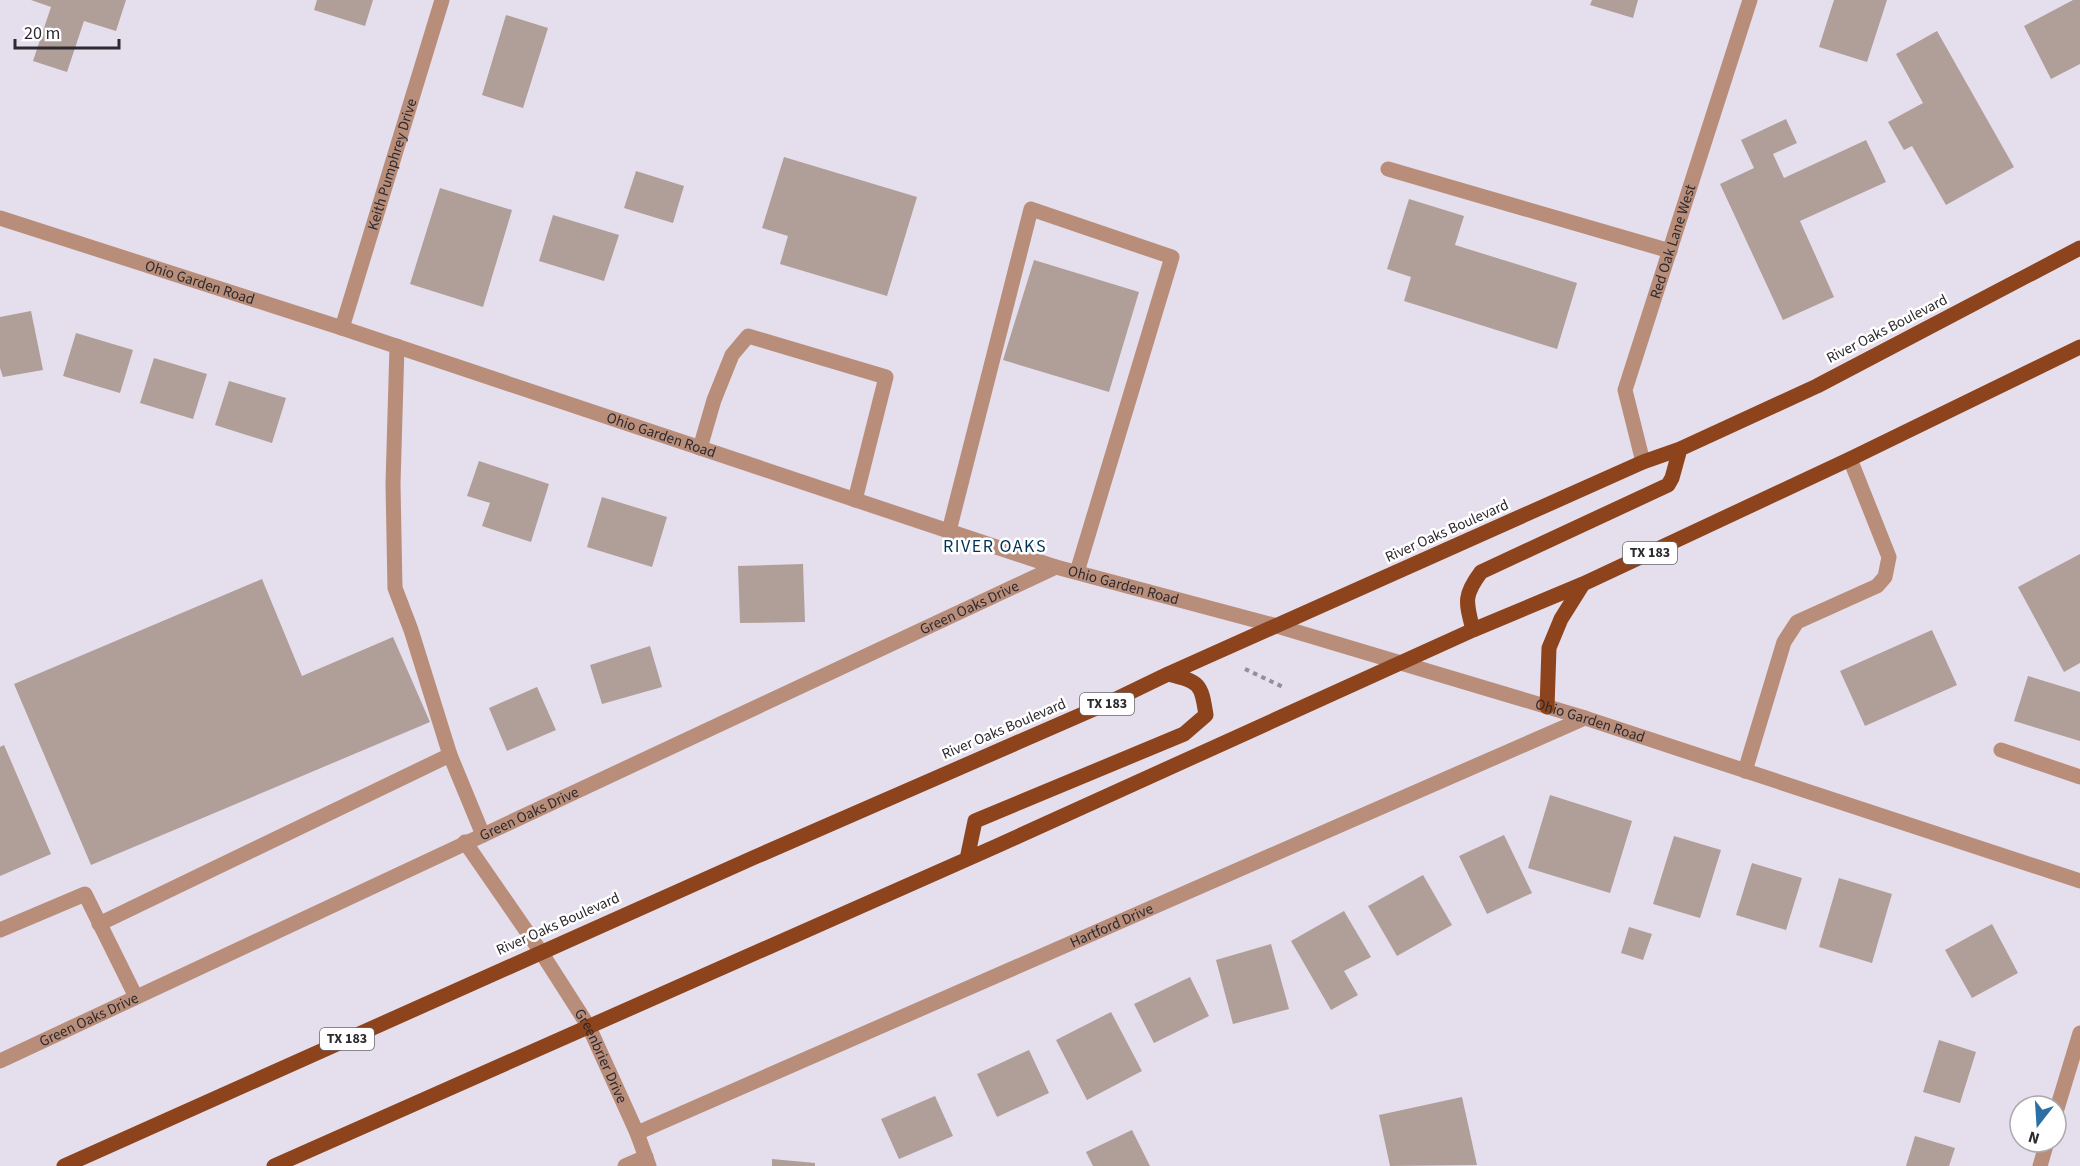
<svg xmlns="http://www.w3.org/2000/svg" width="2080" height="1166" font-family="'Source Sans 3',sans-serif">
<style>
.building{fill:#b09f99}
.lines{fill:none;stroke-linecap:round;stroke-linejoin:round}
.path{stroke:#938e99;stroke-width:4;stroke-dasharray:4.5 4.5;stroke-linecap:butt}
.minor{stroke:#b88d79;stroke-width:15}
.major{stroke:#8d431b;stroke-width:15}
.labels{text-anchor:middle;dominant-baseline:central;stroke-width:5;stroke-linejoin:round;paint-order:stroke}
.shield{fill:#fff;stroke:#6b696d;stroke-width:1.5}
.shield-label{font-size:14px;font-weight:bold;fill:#2c292f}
.street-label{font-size:15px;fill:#2c292f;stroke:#fff}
.quarter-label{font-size:18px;letter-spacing:1.5px;fill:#003356;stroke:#fff}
</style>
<rect width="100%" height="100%" fill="#e5deed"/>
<path class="building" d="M31 0H126L116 31 84 21 67 72 33 61 51 7Z
M317 0H373L365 26 314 10Z
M1592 0H1638L1633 18 1590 5Z
M1834 0H1887L1867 62 1819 47Z
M2073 0H2080V64L2051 79 2024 26Z
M506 15 548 28 523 108 482 95Z
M1937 31 2014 167 1946 205 1912 146 1904 150 1888 122 1923 103 1896 54Z
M1786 119 1797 143 1773 154 1784 178 1866 140 1886 182 1800 221 1834 297 1783 320 1720 184 1754 168 1741 140Z
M784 157 917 197 887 296 780 264 788 236 762 228Z
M636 171 684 186 673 223 624 208Z
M440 188 512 210 483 307 410 284Z
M1409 199 1464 216 1455 245 1577 283 1557 349 1404 301 1411 277 1387 269Z
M553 215 619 235 604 281 539 261Z
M1034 260 1139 292 1109 392 1003 360Z
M31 311 43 370 3 377 0 368V317Z
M76 333 133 350 120 393 63 376Z
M154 358 207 374 193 419 140 403Z
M229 381 286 398 272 443 215 425Z
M479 461 549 484 531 542 482 526 490 503 467 496Z
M602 497 667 517 652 567 587 547Z
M2080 554V663L2064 672 2018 587Z
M803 564 805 622 740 623 738 566Z
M262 579 302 676 393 637 430 722 91 865 14 684Z
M1932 630 1957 685 1865 726 1840 671Z
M650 646 662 687 602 704 590 665Z
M2028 676 2080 692V741L2014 721Z
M537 687 556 730 507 751 489 708Z
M4 745 51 854 0 876V747Z
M1550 795 1632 821 1610 893 1528 868Z
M1504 835 1532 893 1487 914 1459 856Z
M1674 836 1721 850 1700 918 1653 904Z
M1752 863 1802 878 1786 930 1736 915Z
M1423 875 1452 925 1397 956 1368 906Z
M1839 878 1892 894 1872 963 1819 947Z
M1344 911 1371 957 1344 971 1358 995 1331 1010 1291 941Z
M1992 924 2018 973 1972 998 1945 950Z
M1629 927 1652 934 1643 960 1621 953Z
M1271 944 1289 1009 1233 1024 1216 960Z
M1190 977 1209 1016 1154 1043 1134 1004Z
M1111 1012 1142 1071 1087 1100 1056 1040Z
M1939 1040 1976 1052 1960 1103 1923 1092Z
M1029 1050 1049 1093 997 1117 977 1074Z
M935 1096 953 1136 899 1159 881 1119Z
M1462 1097 1477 1165 1390 1166 1379 1115Z
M1132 1130 1150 1166H1093L1086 1152Z
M1915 1136 1955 1148 1949 1166H1906Z
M772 1159 815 1163V1166H772Z"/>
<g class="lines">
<path class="path" d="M1245 669 1283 687"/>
<g class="minor">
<path d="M1388 169 1670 251"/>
<path id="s1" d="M0 218 342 328 1056 567 1277 626 1585 718 2080 881"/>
<path id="s2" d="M342 328 442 0"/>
<path d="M397 346 393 484 395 588 411 630 450 755 483 835"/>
<path d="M700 448 714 400 732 355 748 336 886 377 855 500"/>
<path id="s3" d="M1643 462 1625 390 1750 0"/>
<path d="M949 531 1031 209 1172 257 1077 572"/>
<path d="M2001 750 2080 777"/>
<path d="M1745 771 1784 642 1797 622 1877 586 1885 577 1889 557 1850 459"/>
<path id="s4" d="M465 842 541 952 589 1027 637 1133 649 1166"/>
<path d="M99 924 450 755"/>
<path d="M0 930 85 894 136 997"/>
<path id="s5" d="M0 1061 1056 567"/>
<path d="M2056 1112 2080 1033"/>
<path id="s6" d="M637 1133 1585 718"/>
<path d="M625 1166 646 1157"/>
<path d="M2040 1166 2047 1142"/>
</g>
<path class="major" d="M1473 630C1466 602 1463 596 1481 572L1668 485 1672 478 1680 449
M1547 707 1549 648 1561 619 1583 584
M967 859 975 821 1184 734 1206 715C1201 683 1200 682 1168 674
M64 1166 755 857 1108 703 1168 674 1643 462 1680 449 1817 386 2080 248
M274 1166 999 845 1473 630 1583 584 1850 459 2080 347"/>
</g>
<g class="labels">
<g class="shield">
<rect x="1623" y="542" width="54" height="22" rx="4.5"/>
<rect x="1080" y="693" width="54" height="22" rx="4.5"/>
<rect x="320" y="1028" width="54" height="22" rx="4.5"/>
</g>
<g class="shield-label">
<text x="1650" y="553">TX 183</text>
<text x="1107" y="704">TX 183</text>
<text x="347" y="1039">TX 183</text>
</g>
<g class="street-label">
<text stroke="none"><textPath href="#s2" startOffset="171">Keith Pumphrey Drive</textPath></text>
<text stroke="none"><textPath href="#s3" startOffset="230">Red Oak Lane West</textPath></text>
<text stroke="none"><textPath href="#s1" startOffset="210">Ohio Garden Road</textPath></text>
<text transform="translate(1887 329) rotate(-27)">River Oaks Boulevard</text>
<text stroke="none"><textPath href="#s1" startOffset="696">Ohio Garden Road</textPath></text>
<text transform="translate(1447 531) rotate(-24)">River Oaks Boulevard</text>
<text stroke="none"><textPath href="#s1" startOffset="1182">Ohio Garden Road</textPath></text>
<text stroke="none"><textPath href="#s5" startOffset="1070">Green Oaks Drive</textPath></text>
<text stroke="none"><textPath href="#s1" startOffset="1668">Ohio Garden Road</textPath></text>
<text transform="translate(1004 729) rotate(-23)">River Oaks Boulevard</text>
<text stroke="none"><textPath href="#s5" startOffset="584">Green Oaks Drive</textPath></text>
<text transform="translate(558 924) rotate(-24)">River Oaks Boulevard</text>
<text stroke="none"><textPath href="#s6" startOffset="518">Hartford Drive</textPath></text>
<text stroke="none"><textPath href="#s5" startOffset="98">Green Oaks Drive</textPath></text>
<text stroke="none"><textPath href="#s4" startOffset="254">Greenbrier Drive</textPath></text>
</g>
<g class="quarter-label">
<text x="995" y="546">RIVER OAKS</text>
</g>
</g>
<g transform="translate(2038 1124) rotate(197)"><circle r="28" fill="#ffffff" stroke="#aba9ac" stroke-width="1.5"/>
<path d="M0-4.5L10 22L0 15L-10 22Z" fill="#2b6fa4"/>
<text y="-9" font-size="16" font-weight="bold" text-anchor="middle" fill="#2c292f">N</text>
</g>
<path d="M15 39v9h104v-9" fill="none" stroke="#2c292f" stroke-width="3"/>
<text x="24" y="39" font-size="18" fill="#2c292f" stroke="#ffffff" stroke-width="4.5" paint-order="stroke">20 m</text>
</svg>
